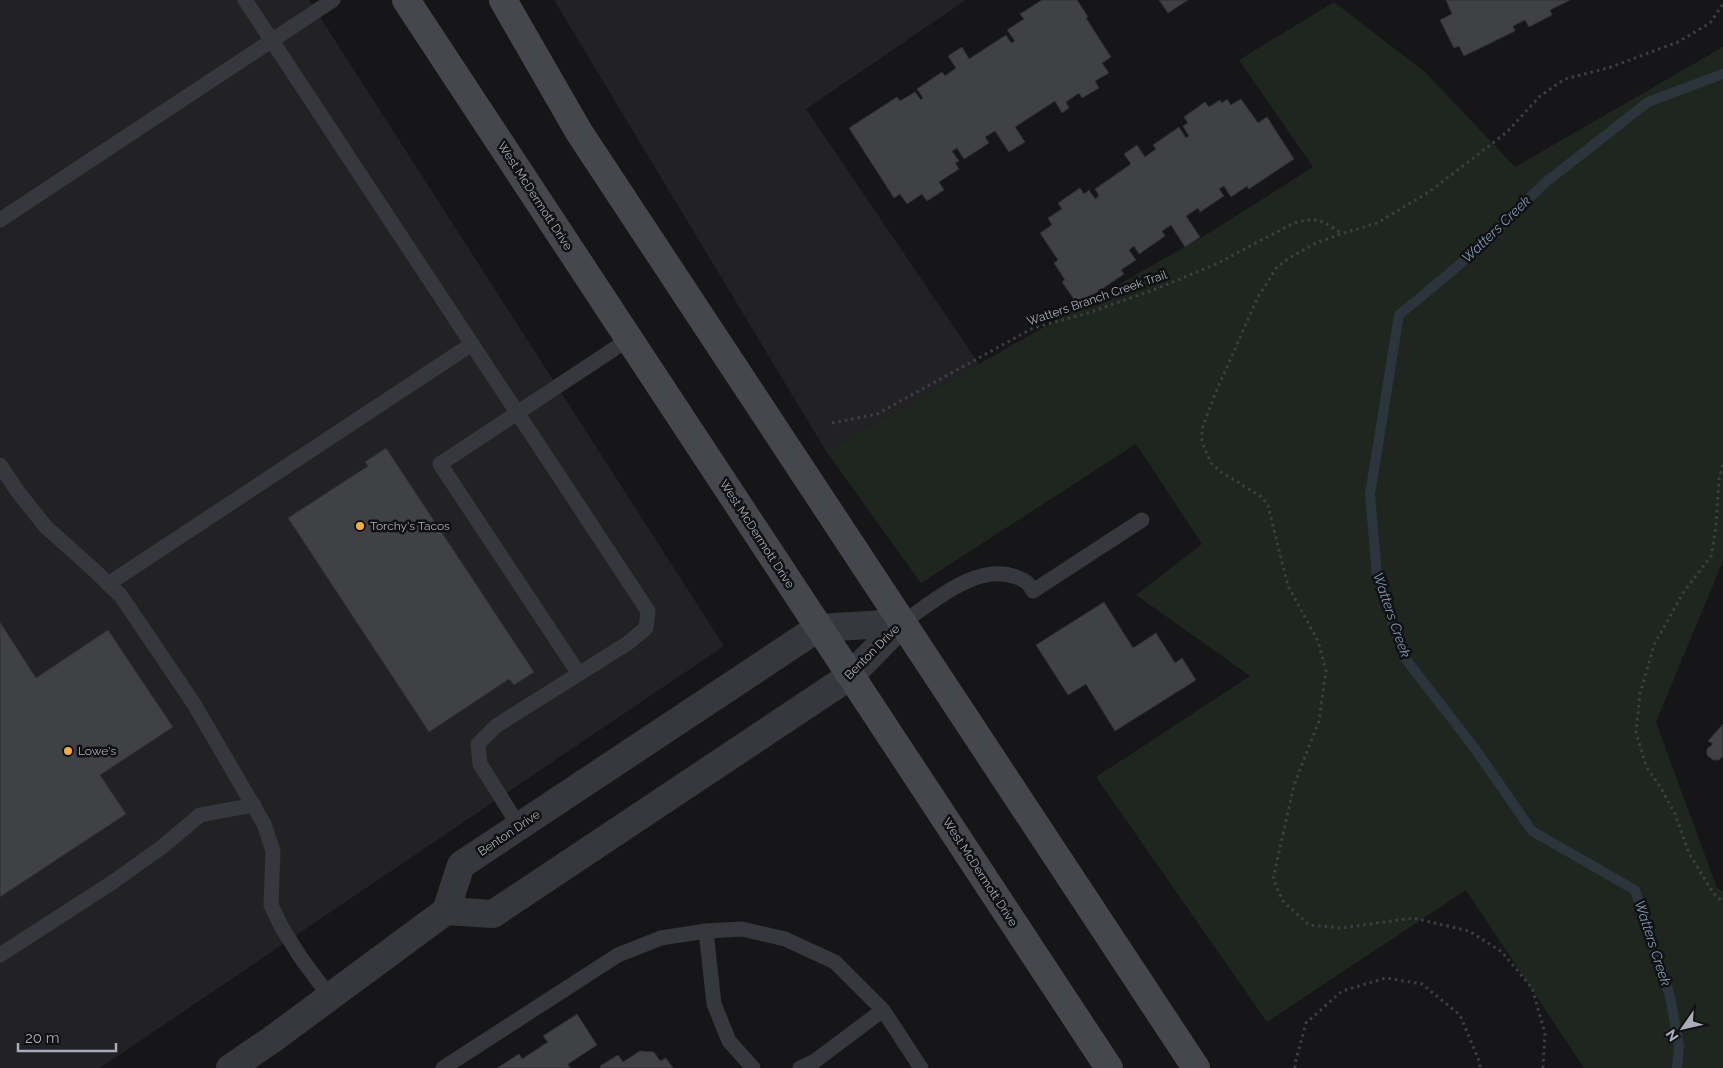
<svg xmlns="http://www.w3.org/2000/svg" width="1723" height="1068" font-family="Raleway,sans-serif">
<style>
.built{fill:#222225}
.green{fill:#1e261f}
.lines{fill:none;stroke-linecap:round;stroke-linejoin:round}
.stream{stroke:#2c353c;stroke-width:10}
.building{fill:#404145;stroke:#303034}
.path{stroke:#3d3f44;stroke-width:3;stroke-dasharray:2.5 4;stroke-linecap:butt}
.service{stroke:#37383d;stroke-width:15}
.tertiary{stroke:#37383d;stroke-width:28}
.secondary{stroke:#45474d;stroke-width:28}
.poi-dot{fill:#f2b134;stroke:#111113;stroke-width:2}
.labels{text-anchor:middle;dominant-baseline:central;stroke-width:5;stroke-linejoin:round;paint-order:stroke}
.street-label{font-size:12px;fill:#a8adb8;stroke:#111113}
.poi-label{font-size:12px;fill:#a8adb8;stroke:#111113;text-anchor:start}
.water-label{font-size:14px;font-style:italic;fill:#7f9bb3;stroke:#111113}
</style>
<rect width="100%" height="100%" fill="#161618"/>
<path class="built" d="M0 0H309L724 646 100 1068H0Z
M554 0H966L806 109 979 364 826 451Z"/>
<path class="green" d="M1334 2 1425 72 1515 167 1723 47V561L1656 722 1717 888 1723 891V1068H1584L1466 890 1267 1022 1096 777 1250 676 1136 595 1202 544 1136 444 921 583 826 451 1204 236 1313 167 1239 60Z"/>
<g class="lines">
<path class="stream" d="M1677 1068 1679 1046 1670 996 1635 890 1532 831 1473 746 1404 657 1377 576 1370 494 1399 315 1458 266 1546 182 1648 102 1723 74"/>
</g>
<path class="building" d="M1042 0H1077L1088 17 1086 18 1111 57 1102 63 1109 73 1095 81 1099 88 1082 98 1079 93 1066 102 1069 108 1062 113 1055 101 1015 127 1025 142 1009 152 995 131 985 137 989 143 964 159 957 148 952 151 959 161 955 163 959 169 939 182 944 190 927 201 922 194 907 204 900 194 894 198 849 128 897 97 900 101 915 92 921 100 923 98 917 89 942 72 945 76 956 68 948 56 962 47 969 59 1006 35 1011 43 1015 41 1007 30 1024 19 1020 14Z
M1159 0H1188L1168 13Z
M1446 0H1570L1550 10 1552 15 1529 27 1525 20 1513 26 1515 31 1464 56 1459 46 1454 48 1440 20 1452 14Z
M1227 99 1231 105 1241 99 1258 123 1267 117 1294 159 1249 189 1247 186 1231 197 1224 186 1219 189 1224 196 1200 212 1198 208 1186 216 1200 237 1185 247 1171 225 1162 231 1165 236 1139 254 1134 246 1129 250 1136 260 1121 270 1124 274 1078 305 1062 282 1065 280 1054 263 1058 260 1040 233 1052 225 1048 218 1062 209 1058 203 1080 188 1084 194 1089 190 1095 199 1099 196 1095 189 1131 164 1124 154 1137 145 1145 157 1156 149 1153 145 1179 127 1186 138 1189 136 1183 126 1188 123 1184 117 1205 102 1209 107 1220 100 1222 103Z
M386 448 534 672 514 685 509 679 429 732 288 518 368 466 365 462Z
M1104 602 1133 648 1156 633 1175 663 1182 658 1196 680 1115 731 1086 684 1068 695 1036 645Z
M0 622 36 678 108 630 173 727 100 775 126 814 0 897Z
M1723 724V756L1719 760H1713L1707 755V749L1713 744 1708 741Z
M577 1014 597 1045 568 1064 570 1068H497L519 1054 522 1059 548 1042 543 1036Z
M640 1051 654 1052 660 1061 666 1058 673 1068H601L600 1066 618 1055 623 1062Z"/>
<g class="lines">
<path class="path" d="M832 423 877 414 1033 328 1088 313 1156 289 1216 264 1294 223C1318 217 1321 220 1341 233
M1723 465 1719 478 1716 527 1711 556 1683 593 1654 645 1640 694 1636 732 1646 766 1661 788 1675 814 1689 853 1713 893 1723 902
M1295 1068V1063L1306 1023 1342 991 1386 978 1422 984 1460 1015 1480 1063V1068
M1543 1068 1545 1033 1532 988 1502 952 1469 931 1413 918 1341 928 1309 925 1283 901 1273 879 1294 785 1319 721 1326 671 1318 641 1288 586 1268 506 1262 497 1221 472 1211 463 1202 442V429L1215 394 1258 297 1277 267 1289 258 1316 243 1341 234 1377 223 1429 192 1507 132 1540 96 1565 79 1608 68 1678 42 1710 23 1723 4"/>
<path class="service" d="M245 0 648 611 646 628 628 643 496 726 478 744 480 764 519 826
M0 220 333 0
M0 465 18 492 46 527 93 569 121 596 194 704 264 824 273 851 271 905 282 928 301 958 330 997
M108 584 472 344
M902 623C933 602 977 562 1016 577 1025 580 1028 582 1033 591L1142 520
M579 674 440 464 629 339
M706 931 714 1004 729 1041 753 1068
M0 955 113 882 162 847 200 815 254 805
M443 1068 618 955 661 938 706 931 742 929 785 939 835 962 883 1010 921 1068
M800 1068 815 1061 883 1010"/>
<path class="tertiary" d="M446 911 493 914 850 676 902 623
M230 1068 270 1041 446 911 461 865 818 628 902 623"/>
<path class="secondary" d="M406 0 1109 1068
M503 0 579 132 1196 1068"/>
</g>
<g class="poi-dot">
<circle cx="360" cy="526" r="5"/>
<circle cx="68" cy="751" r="5"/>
</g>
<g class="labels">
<g class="street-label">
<text transform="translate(535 196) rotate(57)">West McDermott Drive</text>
<text transform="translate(1097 298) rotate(-19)">Watters Branch Creek Trail</text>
<text transform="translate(757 534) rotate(57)">West McDermott Drive</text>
<text transform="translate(872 652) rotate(-45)">Benton Drive</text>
<text transform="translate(509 833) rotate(-34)">Benton Drive</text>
<text transform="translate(980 872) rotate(57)">West McDermott Drive</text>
</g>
<g class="poi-label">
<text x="370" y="526">Torchy's Tacos</text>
<text x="78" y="751">Lowe's</text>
</g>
<g class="water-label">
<text transform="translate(1496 229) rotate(-44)">Watters Creek</text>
<text transform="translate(1392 615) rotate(71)">Watters Creek</text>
<text transform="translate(1653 943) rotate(72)">Watters Creek</text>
</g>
</g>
<g transform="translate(1683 1028) rotate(236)" stroke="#111113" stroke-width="4" paint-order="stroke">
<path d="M0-4L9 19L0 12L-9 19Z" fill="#a8adb8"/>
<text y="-8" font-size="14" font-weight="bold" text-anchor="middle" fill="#a8adb8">N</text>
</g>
<path d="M18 1043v8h98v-8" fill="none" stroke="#a8adb8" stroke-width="2.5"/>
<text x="25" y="1043" font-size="15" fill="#a8adb8" stroke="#111113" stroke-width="4" paint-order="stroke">20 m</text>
</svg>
